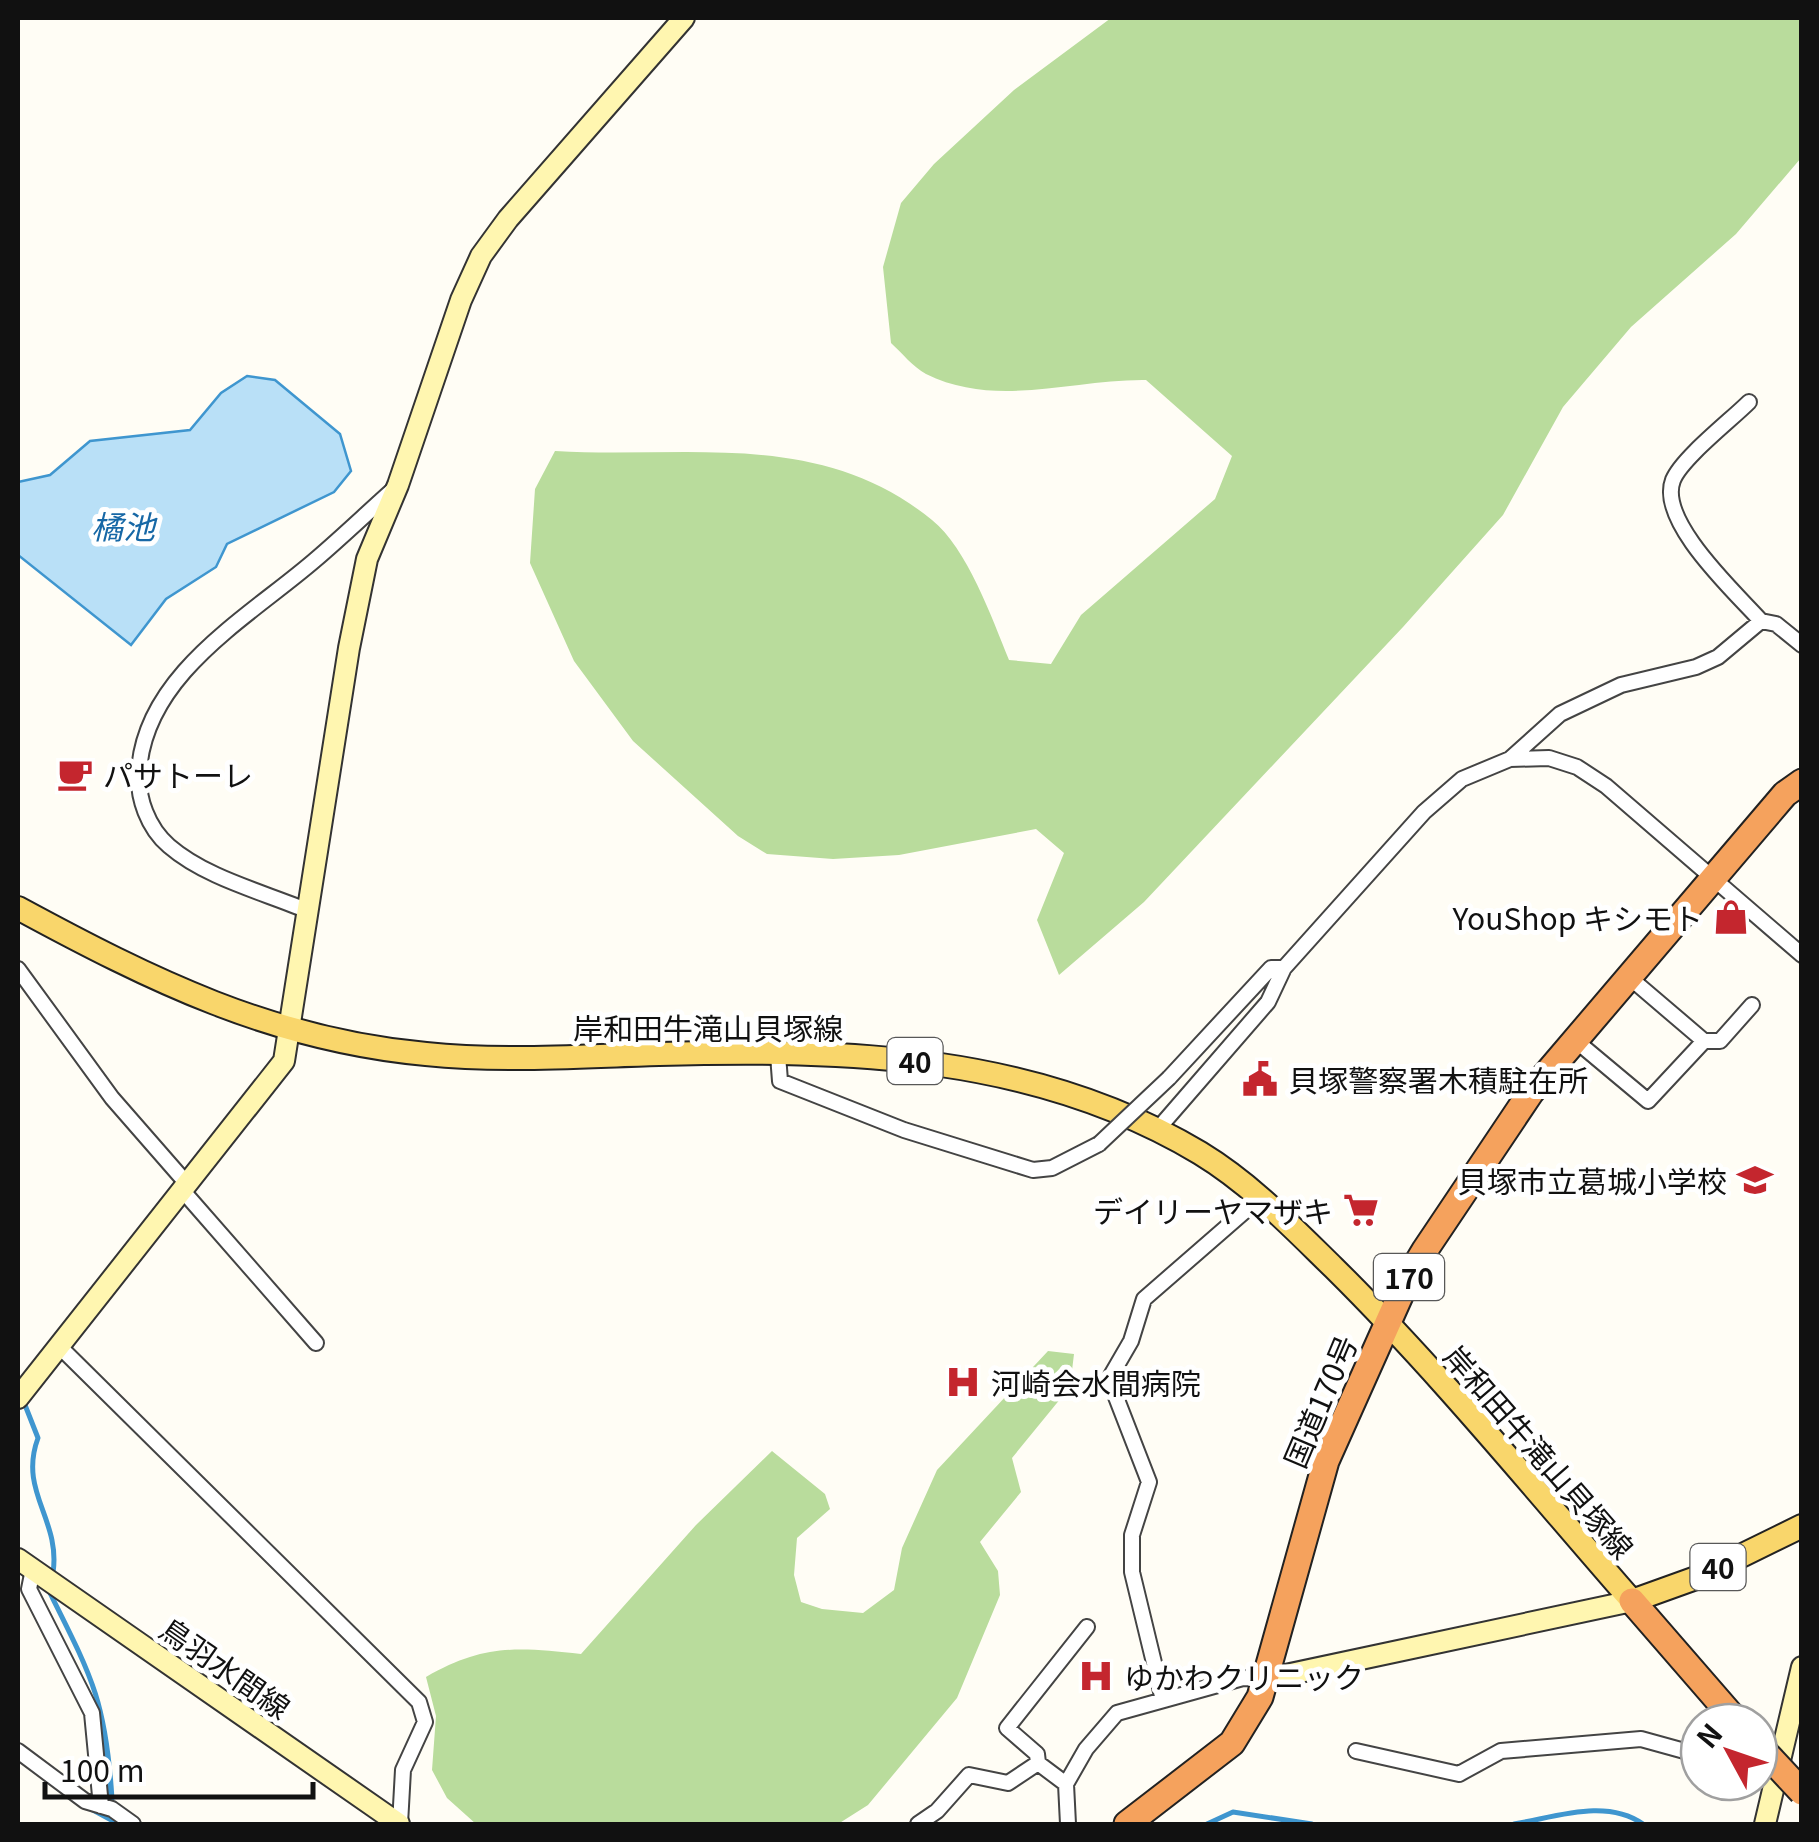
<svg xmlns="http://www.w3.org/2000/svg" width="1819" height="1842" font-family="Georgia,'Noto Sans JP',serif">
<style>
.forest{fill:#b9dc9c}
.water{fill:#b9e0f7;stroke:#3f96cf;stroke-width:2.5}
.lines{fill:none;stroke-linecap:round;stroke-linejoin:round}
.stream{stroke:#3f96cf;stroke-width:5}
.street-casing{stroke:#444;stroke-width:18}
.secondary-casing{stroke:#333;stroke-width:24}
.primary-casing{stroke:#222;stroke-width:26}
.highway-casing{stroke:#222;stroke-width:29}
.street{stroke:#fff;stroke-width:14}
.secondary{stroke:#fff6b0;stroke-width:20}
.primary{stroke:#f9d66b;stroke-width:22}
.highway{stroke:#f5a25d;stroke-width:25}
.street-bridge-casing{stroke:#444;stroke-width:18;stroke-linecap:butt}
.highway-bridge-casing{stroke:#222;stroke-width:29;stroke-linecap:butt}
.street-bridge{stroke:#fff;stroke-width:14}
.highway-bridge{stroke:#f5a25d;stroke-width:25}
.labels{text-anchor:middle;dominant-baseline:central;stroke-width:10;stroke-linejoin:round;paint-order:stroke}
.shield{fill:#fff;stroke:#585858;stroke-width:2.5}
.shield-label{font-size:28px;font-weight:bold;fill:#111}
.poi-label{font-size:30px;fill:#111;stroke:#fff;text-anchor:start}
.street-label{font-size:30px;fill:#111;stroke:#fff}
.water-label{font-size:32px;font-style:italic;fill:#1768a6;stroke:#fff}
</style>
<rect width="100%" height="100%" fill="#fffdf5"/>
<path class="forest" d="M1111 18H1801V158L1736 234 1631 327 1563 407 1503 515 1403 627 1144 902 1059 975 1037 920 1064 853 1036 829 899 855 833 859 767 854 738 836 633 741 574 661 530 563 535 489 555 451C686 459 819 428 932 520 967 548 992 618 1009 660L1051 664 1081 615 1215 499 1232 456 1146 380C1072 379 997 409 926 374 913 367 902 353 891 343L883 267 901 203 934 164 1014 90Z
M1048 1351 1074 1354 1070 1387 1012 1458 1021 1492 980 1542 998 1571 1000 1595 957 1698 868 1805 838 1824H476L447 1798 432 1770 436 1716 426 1677C483 1644 517 1647 581 1654L696 1525 772 1451 825 1494 830 1509 797 1538 794 1575 801 1602 822 1609 863 1613 894 1590 902 1548 937 1470Z"/>
<path class="water" d="M247 376 275 380 340 434 351 471 334 492 227 544 216 567 166 599 131 645 18 555V482L50 475 90 441 190 430 221 393Z"/>
<g class="lines">
<path class="stream" d="M25 1405 38 1438C18 1492 61 1519 53 1573
M50 1593C92 1677 106 1702 112 1799
M99 1722 108 1798
M91 1809 115 1822
M1207 1824 1233 1812 1312 1824
M1514 1824C1556 1817 1606 1798 1643 1824"/>
<defs>
<path id="street" d="M1749 402C1731 420 1682 458 1673 480 1657 521 1736 593 1761 621
M1510 759 1560 714 1621 685 1696 667 1718 657 1761 621 1776 624 1802 645
M308 911C263 892 206 878 169 846 148 828 137 798 139 771 145 674 249 617 315 560 342 537 368 512 395 488
M18 969 112 1098 188 1185
M1629 977 1704 1041H1720L1752 1005
M1575 1040 1648 1101 1704 1041
M778 1055 780 1081 904 1130 1033 1170 1052 1168 1099 1144
M1169 1078 1271 968H1284
M1157 1130 1268 1002 1284 968 1424 812 1462 779 1510 759 1549 758 1577 767 1606 786 1802 955
M183 1191 316 1343
M59 1346 419 1702 425 1722 403 1770 400 1824
M33 1569 29 1589 92 1713 101 1806
M1163 1700 1132 1572V1535L1149 1482 1109 1379 1131 1341 1144 1299 1260 1198
M18 1751 85 1801 112 1809 133 1824
M1356 1751 1459 1774 1501 1751 1641 1739 1699 1755
M1038 1763 1037 1754 1007 1728 1087 1627
M918 1824 937 1811 969 1775 1008 1783 1038 1763 1066 1784
M1068 1824 1066 1784 1086 1749 1117 1713 1243 1678 1267 1679"/>
<path id="secondary" d="M18 1398 284 1061 349 648 367 559 398 485 461 300 481 256 508 219 684 18
M18 1559 399 1824
M1267 1679 1632 1601
M1765 1824 1802 1667"/>
<path id="primary" d="M18 908C151 980 272 1040 426 1054 503 1062 582 1056 659 1054 846 1049 1035 1054 1200 1153 1251 1184 1292 1227 1334 1268 1440 1373 1534 1489 1632 1601L1696 1578 1802 1526"/>
<path id="highway" d="M1632 1601 1737 1722
M1127 1824 1232 1743 1260 1697 1326 1461 1407 1280 1425 1250 1531 1092 1785 794 1802 782"/>
</defs>
<use href="#street" class="street-casing"/>
<use href="#secondary" class="secondary-casing"/>
<use href="#primary" class="primary-casing"/>
<use href="#highway" class="highway-casing"/>
<use href="#street" class="street"/>
<use href="#secondary" class="secondary"/>
<use href="#primary" class="primary"/>
<use href="#highway" class="highway"/>
<defs>
<path id="street-bridge" d="M1099 1144 1169 1078"/>
<path id="highway-bridge" d="M1759 1746 1802 1792"/>
</defs>
<use href="#street-bridge" class="street-bridge-casing"/>
<use href="#highway-bridge" class="highway-bridge-casing"/>
<use href="#street-bridge" class="street-bridge"/>
<use href="#highway-bridge" class="highway-bridge"/>
</g>
<defs>
<symbol id="cafe-bare" viewBox="-9 -9 18 18"><path d="M-5.5-4.5H6V0H3Q3 3.5 0 3.5H-2.5Q-5.5 3.5-5.5 0ZM3-3.2v2h1.7v-2ZM-6 4.5H4V6H-6Z" fill="#c4262e" stroke="#fff" stroke-width="2.5" paint-order="stroke"/></symbol>
<symbol id="shop-bare" viewBox="-9 -9 18 18"><path d="M-5-2.5h2.3a2.7 3.5 0 0 1 5.4 0H5L5.5 6h-11ZM-1.5-2.5h3a1.5 2.3 0 0 0-3 0Z" fill="#c4262e" stroke="#fff" stroke-width="2.5" paint-order="stroke"/></symbol>
<symbol id="civic-bare" viewBox="-9 -9 18 18"><path d="M-.6-6.5H3V-4.5H.6V-3L4-1V1h2V6H-6V1h2V-1L-.6-3ZM-1.2 2.5V6h2.4V2.5Z" fill="#c4262e" stroke="#fff" stroke-width="2.5" paint-order="stroke"/></symbol>
<symbol id="university-bare" viewBox="-9 -9 18 18"><path d="M0-5L7-2L0 1L-7-2ZM-4 1L0 2.5L4 1V4Q0 6-4 4Z" fill="#c4262e" stroke="#fff" stroke-width="2.5" paint-order="stroke"/></symbol>
<symbol id="supermarket-bare" viewBox="-9 -9 18 18"><path d="M-6-5.5h2.5l.6 2H6L4.5 2H-2.5L-4.4-4H-6ZM-1.5 3.2a1.3 1.3 0 1 0 .1 0ZM3 3.2a1.3 1.3 0 1 0 .1 0Z" fill="#c4262e" stroke="#fff" stroke-width="2.5" paint-order="stroke"/></symbol>
<symbol id="hospital-bare" viewBox="-9 -9 18 18"><path d="M-5-5h3v3.5h4V-5h3V5h-3V1.5h-4V5h-3Z" fill="#c4262e" stroke="#fff" stroke-width="2.5" paint-order="stroke"/></symbol>
</defs>
<g fill-rule="evenodd">
<use href="#cafe-bare" x="50" y="749" width="50" height="50"/>
<use href="#shop-bare" x="1706" y="892" width="50" height="50"/>
<use href="#civic-bare" x="1235" y="1054" width="50" height="50"/>
<use href="#university-bare" x="1730" y="1155" width="50" height="50"/>
<use href="#supermarket-bare" x="1336" y="1185" width="50" height="50"/>
<use href="#hospital-bare" x="938" y="1357" width="50" height="50"/>
<use href="#hospital-bare" x="1071" y="1651" width="50" height="50"/>
</g>
<g class="labels">
<g class="shield">
<rect x="887.5" y="1038" width="55" height="46" rx="8"/>
<rect x="1374" y="1254" width="70" height="46" rx="8"/>
<rect x="1690.5" y="1544" width="55" height="46" rx="8"/>
</g>
<g class="shield-label">
<text x="915" y="1061">40</text>
<text x="1409" y="1277">170</text>
<text x="1718" y="1567">40</text>
</g>
<g class="poi-label">
<text x="103" y="774">パサトーレ</text>
<text x="1703" y="917" text-anchor="end">YouShop キシモト</text>
<text x="1288" y="1079">貝塚警察署木積駐在所</text>
<text x="1727" y="1180" text-anchor="end">貝塚市立葛城小学校</text>
<text x="1333" y="1210" text-anchor="end">デイリーヤマザキ</text>
<text x="991" y="1382">河崎会水間病院</text>
<text x="1124" y="1676">ゆかわクリニック</text>
</g>
<g class="street-label">
<text x="708" y="1027">岸和田牛滝山貝塚線</text>
<text transform="translate(1319 1401) rotate(-67)">国道170号</text>
<text transform="translate(1540 1451) rotate(49)">岸和田牛滝山貝塚線</text>
<text transform="translate(226 1667) rotate(35)">鳥羽水間線</text>
</g>
<g class="water-label">
<text x="123" y="525">橘池</text>
</g>
</g>
<rect width="1819" height="1842" fill="none" stroke="#111111" stroke-width="40"/>
<g transform="translate(1729 1752) rotate(310)"><circle r="48" fill="#ffffff" stroke="#a0a0a0" stroke-width="2.5"/>
<path d="M0-8L18 38L0 25L-18 38Z" fill="#c4262e"/>
<text y="-15" font-size="28" font-weight="bold" text-anchor="middle" fill="#111111">N</text>
</g>
<path d="M45 1782v15h268v-15" fill="none" stroke="#111111" stroke-width="5"/>
<text x="60" y="1782" font-size="30" fill="#111111" stroke="#ffffff" stroke-width="8" paint-order="stroke">100 m</text>
</svg>
